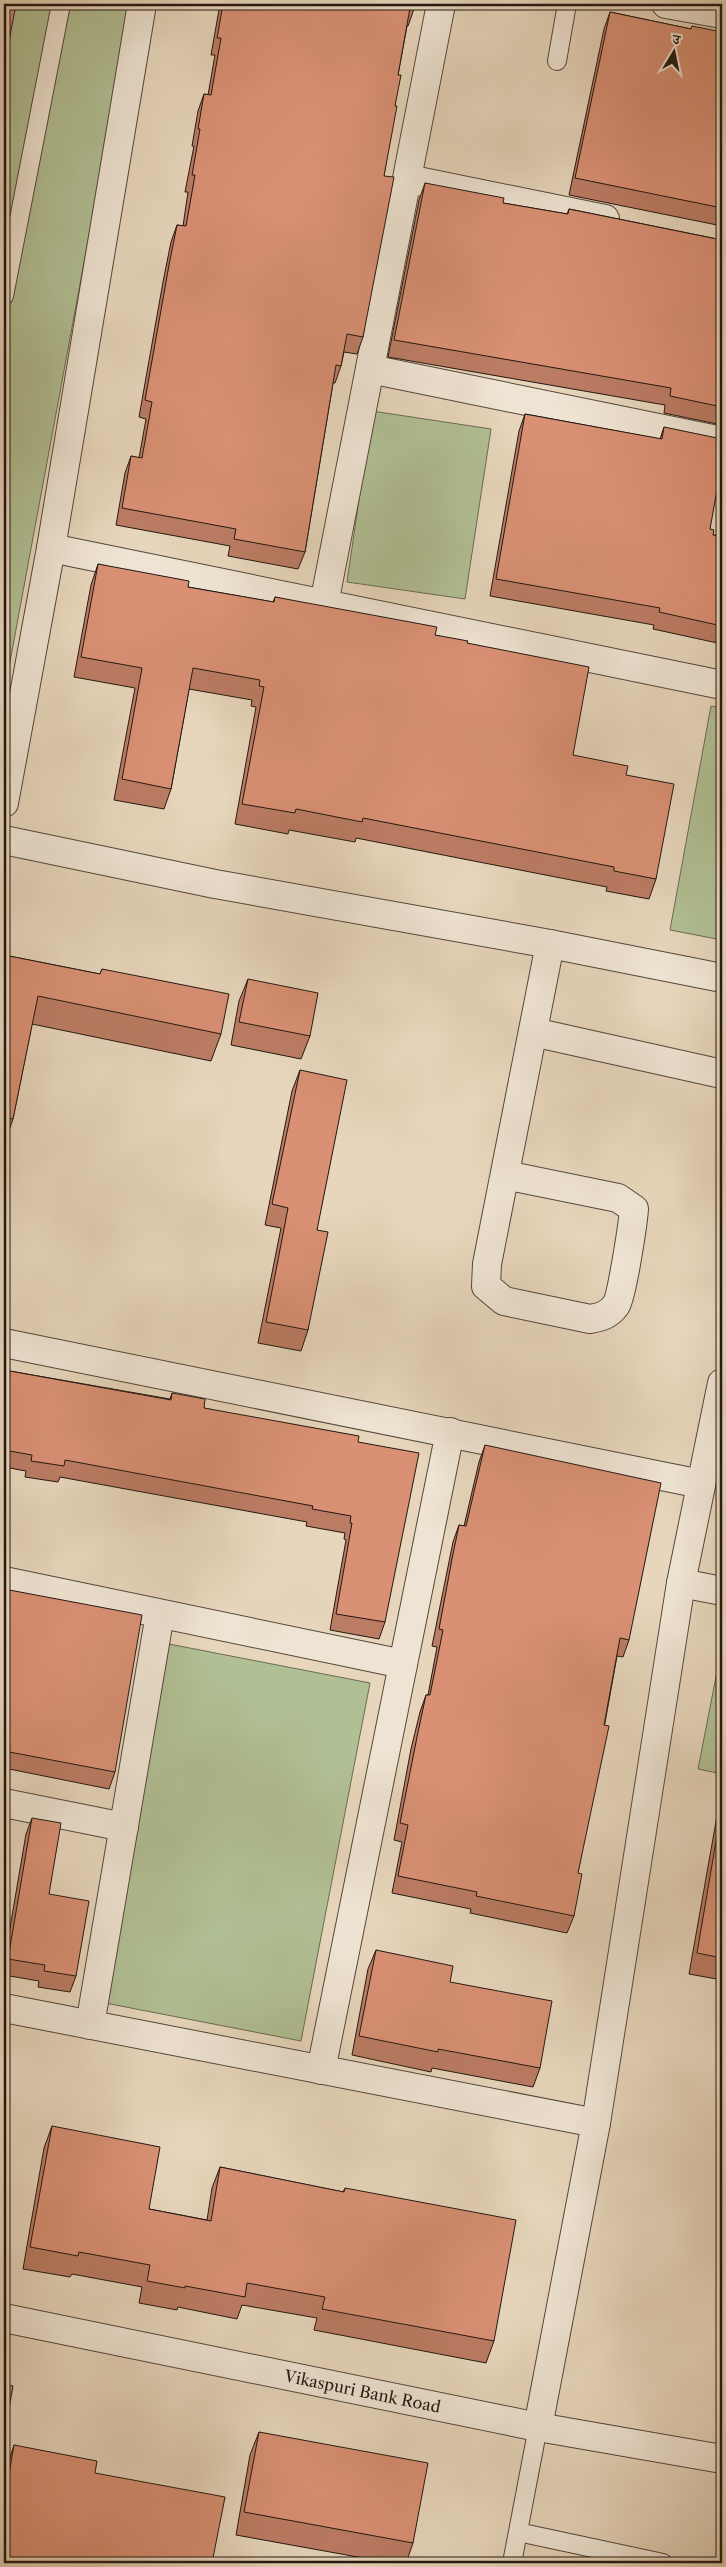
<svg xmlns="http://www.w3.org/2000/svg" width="726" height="2567" font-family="'Libre Caslon Text','Noto Serif Devanagari',serif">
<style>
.green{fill:#b1bf94;stroke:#6a6b53}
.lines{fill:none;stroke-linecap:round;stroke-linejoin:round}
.lane-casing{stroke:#54473c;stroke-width:20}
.street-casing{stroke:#54473c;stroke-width:30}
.lane{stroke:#efe4d3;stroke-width:18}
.street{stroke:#efe4d3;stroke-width:28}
.wall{fill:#bb7c64;stroke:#231712}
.building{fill:#d99074;stroke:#231712}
.labels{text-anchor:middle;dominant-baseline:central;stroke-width:4.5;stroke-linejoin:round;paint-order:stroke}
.street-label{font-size:16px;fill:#231712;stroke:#efe4d3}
</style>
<rect width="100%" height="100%" fill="#e7d6bc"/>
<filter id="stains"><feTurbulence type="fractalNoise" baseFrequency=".004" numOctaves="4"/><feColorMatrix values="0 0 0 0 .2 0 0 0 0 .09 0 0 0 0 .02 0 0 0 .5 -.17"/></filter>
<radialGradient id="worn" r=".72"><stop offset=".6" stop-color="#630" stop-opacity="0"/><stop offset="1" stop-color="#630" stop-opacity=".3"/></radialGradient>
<path class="green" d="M4 4H132L4 694Z
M372 411 491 429 465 599 347 582Z
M711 706 722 708V940L670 930Z
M169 1644 370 1683 301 2041 100 2002Z
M722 1646V1774L698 1769Z"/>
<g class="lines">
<defs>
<path id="lane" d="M557 61 567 4
M4 296 61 4
M518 2532 663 2563
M512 2563 538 2427"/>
<g id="street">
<path d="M666 4 722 14"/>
<path d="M408 179 605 219"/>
<path d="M370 369 722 441"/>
<path d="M51 548 722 685"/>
<path d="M324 604 441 4"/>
<path d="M4 803 51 548 142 4"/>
<path d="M4 840 215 884 550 944 722 978"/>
<path d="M533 1032 722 1074"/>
<path d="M505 1175 618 1198 634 1209C633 1223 622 1296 616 1305 609 1315 601 1317 590 1319L504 1301 486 1286 487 1264 550 944"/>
<path d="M4 1343 701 1484"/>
<path d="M4 1581 403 1664"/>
<path d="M681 1583 722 1591"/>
<path d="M4 1803 124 1827"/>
<path d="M4 2008 596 2123"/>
<path d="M90 2025 160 1614"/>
<path d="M321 2070 450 1432"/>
<path id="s1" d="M4 2318 538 2427 722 2459"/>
<path d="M538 2427 596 2123 681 1583 722 1383"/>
</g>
</defs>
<use href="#lane" class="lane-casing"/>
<use href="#street" class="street-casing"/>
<use href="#lane" class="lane"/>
<use href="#street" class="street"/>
</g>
<path class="wall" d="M220 4H415L414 9 408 26H407L398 75 395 106 384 176 363 337 357 354 344 352 341 366 335 383H333L305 552 298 569 228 556 230 546 116 525 125 473 131 456 139 458 146 419 139 417 163 282 171 242 177 225 183 226 188 192H185L194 146H192L198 111 204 94 208 95 215 55H211Z
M610 12 691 29 722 32V226L569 195 604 29Z
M425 183 503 203 567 214 569 209 722 240V425L664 413 665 405 388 357 419 200Z
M525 414 660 439 664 427 710 529 713 535 722 536V644L653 629 654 625 490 596 519 431Z
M98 564 188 587 273 602 275 597 435 635 467 643 573 755 626 775 656 879 649 899 606 891 607 887 356 838 355 842 289 830 288 834 235 824 256 707 251 706 252 700 189 689 171 789 164 809 114 800 135 688 74 677 91 585Z
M4 955 100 974 102 969 221 1034 211 1061 32 1024 13 1119 4 1145Z
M248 979 310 1036 301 1059 231 1045 239 1001Z
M300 1070 317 1230 308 1330 301 1351 258 1343 281 1228 265 1225 292 1091Z
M4 1370 170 1399 172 1393 204 1408 358 1442 385 1622 379 1639 330 1630 346 1540 344 1539 345 1533 306 1526 307 1522 60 1477 58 1482 25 1477 26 1471 4 1467Z
M485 1445 629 1640 623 1657 617 1656 578 1873 574 1916 567 1933 470 1913 471 1909 392 1893 402 1842 394 1840 411 1749 420 1712 426 1695H428L437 1647 432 1646 453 1542 459 1525 464 1526 479 1462Z
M4 1589 115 1772 109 1789 4 1768Z
M722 1792V1980L689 1974 720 1799Z
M32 1818 49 1894 76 1976 70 1992 38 1987 39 1981 4 1975V1963L26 1834Z
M376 1950 450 1982 540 2068 533 2087 432 2068 431 2072 352 2055 368 1969Z
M52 2126 149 2209 207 2220 212 2188 220 2167 343 2192 345 2188 494 2341 486 2363 314 2330 317 2318 242 2305 237 2319 178 2307 177 2310 139 2303 142 2287 72 2274 70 2277 23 2269 44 2148Z
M259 2432 413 2543 406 2563H391L236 2535 250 2455Z
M14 2445 95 2473 4 2563V2476Z"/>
<path class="building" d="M4 4H16L4 68Z
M223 4H415L414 9 410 8 398 75H401L395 106H397L384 176 394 177 363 337 347 334 341 366 336 365 305 552 234 539 236 529 122 508 131 456 142 458 152 402 145 400 169 265 177 225 186 226 195 175H192L200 129H198L204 94 211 95 221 38H217Z
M610 12 691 29 692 26 722 32V208L575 178Z
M425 183 504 198 503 203 568 214 569 209 722 240V407L670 396 671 388 394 340Z
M525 414 662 439 664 427 722 439V462L710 529 714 530 713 535 722 536V626L659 612 660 608 496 579Z
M98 564 189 581 188 587 274 602 275 597 437 627 435 635 468 641 467 643 589 667 573 755 628 766 626 775 674 784 656 879 614 871V867L363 818 362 822 296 809 295 813 242 804 264 687 259 686 260 680 193 668 171 789 122 779 142 668 81 657Z
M4 955 100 974 102 969 229 994 221 1034 38 996 13 1119 4 1117Z
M248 979 318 993 310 1036 239 1022Z
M300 1070 347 1080 317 1230 328 1232 308 1330 266 1322 288 1208 272 1204Z
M4 1370 171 1400 172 1393 205 1399 204 1408 359 1436 358 1442 419 1453 385 1622 336 1614 352 1523H350L351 1516 312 1509 313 1506 65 1460 64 1466 31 1461 32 1455 4 1450Z
M485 1445 661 1483 629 1640 620 1638 604 1725 609 1726 578 1873 582 1874 574 1916 476 1896 477 1892 398 1876 408 1825 400 1823 418 1732 426 1695H430L443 1630 439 1629 452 1559 459 1525 466 1526Z
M4 1589 142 1615 115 1772 4 1751Z
M722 1806V1958L697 1953Z
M32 1818 61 1823 49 1894 89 1901 76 1976 44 1971 45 1965 8 1959Z
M376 1950 453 1966 450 1982 552 2001 540 2068 438 2049V2052L359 2036Z
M52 2126 160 2147 149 2209 211 2221 220 2167 344 2192 345 2188 516 2220 494 2341 322 2309 325 2297 247 2283 245 2297 185 2286V2288L147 2281 150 2265 79 2252 78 2256 30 2247Z
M4 2384 13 2386 4 2436Z
M259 2432 428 2463 413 2543 244 2512Z
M14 2445 97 2461 95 2473 225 2497 212 2563H4V2503Z"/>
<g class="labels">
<g class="street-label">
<text stroke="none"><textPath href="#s1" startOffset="366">Vikaspuri Bank Road</textPath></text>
</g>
</g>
<rect width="726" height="2567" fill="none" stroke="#e7d6bc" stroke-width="20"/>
<rect x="5" y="5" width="716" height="2557" fill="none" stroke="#231712" stroke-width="2.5"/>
<rect x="10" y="10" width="706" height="2547" fill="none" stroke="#231712"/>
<g transform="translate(674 52) rotate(10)" stroke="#efe4d3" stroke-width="4" paint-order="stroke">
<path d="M0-4L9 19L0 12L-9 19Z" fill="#231712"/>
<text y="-8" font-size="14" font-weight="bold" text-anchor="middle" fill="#231712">उ</text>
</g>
<rect width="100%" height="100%" filter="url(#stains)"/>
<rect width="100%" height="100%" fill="url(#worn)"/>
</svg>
